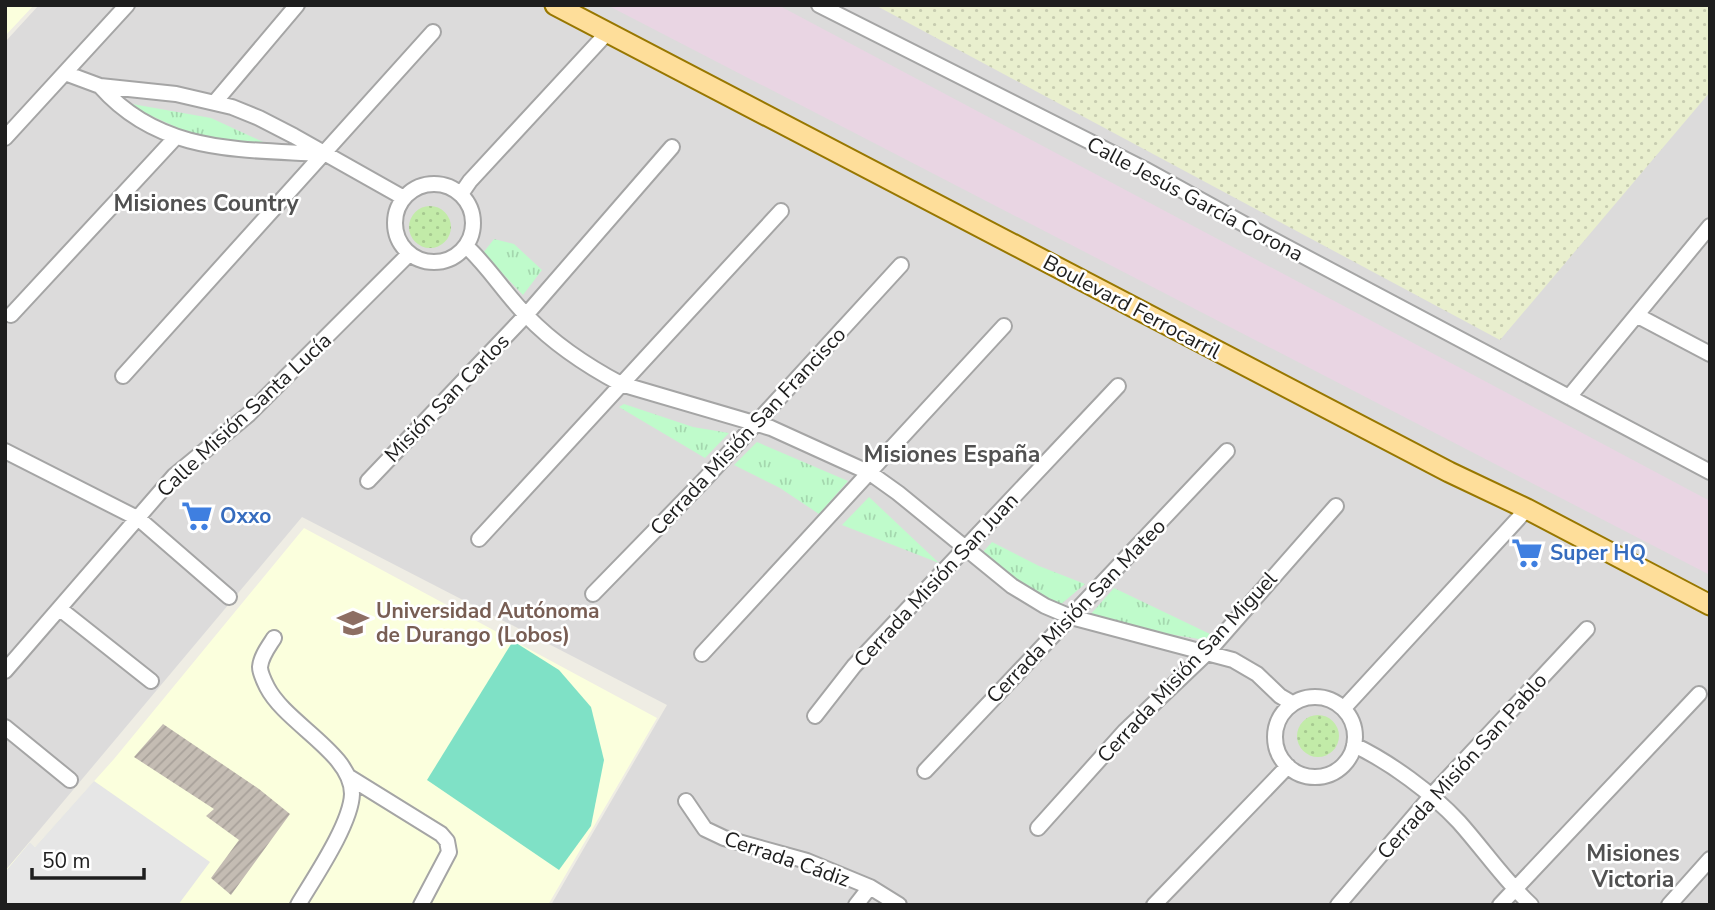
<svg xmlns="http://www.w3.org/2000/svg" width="1715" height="910" font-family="'Nunito Sans',sans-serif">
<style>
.residential{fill:#dcdbdb}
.education{fill:#fbffdd}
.railway{fill:#e9d5e3}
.farmland{fill:url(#farmland-dots)}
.grass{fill:url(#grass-dots)}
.park{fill:url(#park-tufts)}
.pitch{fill:#7fe1c6}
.parking{fill:#e6e6e6}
.building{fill:url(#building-hatch)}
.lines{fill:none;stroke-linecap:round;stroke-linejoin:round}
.minor-casing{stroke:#a5a5a5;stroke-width:18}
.major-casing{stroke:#987700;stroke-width:23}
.minor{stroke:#fff;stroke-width:14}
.major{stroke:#fede9a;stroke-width:19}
.labels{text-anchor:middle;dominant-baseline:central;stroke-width:5;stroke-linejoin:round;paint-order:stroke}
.street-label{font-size:21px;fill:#1e1e1e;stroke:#fff}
.shop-label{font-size:21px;font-weight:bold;fill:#366cbe;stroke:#fff;text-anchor:start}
.education-label{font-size:21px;font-weight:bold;fill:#785e54;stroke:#fff;text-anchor:start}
.neighbourhood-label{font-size:23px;font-weight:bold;fill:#515151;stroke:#fff}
</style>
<defs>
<pattern id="farmland-dots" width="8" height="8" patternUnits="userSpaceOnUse" patternTransform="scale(1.75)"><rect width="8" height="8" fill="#e9efce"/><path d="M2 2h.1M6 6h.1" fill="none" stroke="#c7ccb0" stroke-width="1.8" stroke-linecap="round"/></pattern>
<pattern id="grass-dots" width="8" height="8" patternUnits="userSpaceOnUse" patternTransform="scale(1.75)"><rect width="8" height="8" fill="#c2eba8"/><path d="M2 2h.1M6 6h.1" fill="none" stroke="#a6c990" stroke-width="1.8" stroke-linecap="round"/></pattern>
<pattern id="park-tufts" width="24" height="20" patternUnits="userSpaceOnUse" patternTransform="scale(1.75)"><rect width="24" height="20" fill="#bffbcb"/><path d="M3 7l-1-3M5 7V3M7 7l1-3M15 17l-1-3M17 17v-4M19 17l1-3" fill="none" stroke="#a4d7ae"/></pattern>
<pattern id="building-hatch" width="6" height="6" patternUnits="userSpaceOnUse" patternTransform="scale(1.75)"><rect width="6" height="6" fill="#c4bcb3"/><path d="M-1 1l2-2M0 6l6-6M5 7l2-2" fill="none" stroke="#a8a19a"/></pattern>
</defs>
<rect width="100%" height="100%" fill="#efede4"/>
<path class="residential" d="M39 5H1710V905H551L667 705 302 517 5 871V42Z"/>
<path class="education" d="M5 5H34L5 36Z
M304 528 657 718 548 905H5V871L30 842 35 847 114 759Z"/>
<path class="railway" d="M607 5H778L1710 501V575Z"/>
<path class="farmland" d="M875 5H1710V92L1500 340Z"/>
<path class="grass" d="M409 227a21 21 0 1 1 42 0a21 21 0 1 1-42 0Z
M1297 736a21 21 0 1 1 42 0a21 21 0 1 1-42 0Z"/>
<path class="park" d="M121 102 211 118 274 147 200 138Z
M494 239 514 244 542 270 523 295 483 253Z
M624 404 693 427 729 433 705 458 619 407Z
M757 442 848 481 819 514 780 488 734 465Z
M869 497 939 563 842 525Z
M992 542 1039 566 1085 584 1060 605 1022 585 983 552Z
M1114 588 1210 634 1205 640 1144 630 1090 615Z"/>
<path class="pitch" d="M513 641 559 670 591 707 604 760 591 826 559 870 427 780Z"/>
<path class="parking" d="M94 781 210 862 178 905H5V872L30 842 35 847Z"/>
<path class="building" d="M163 724 259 789 290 814 231 895 211 878 239 840 206 816 214 809 134 757Z"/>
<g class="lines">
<defs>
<path id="minor" d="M819 5 1144 169 1262 234 1710 472
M65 73 100 86 176 94 232 107 259 118 294 136 404 198
M100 86C160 154 239 149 321 154
M215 102 297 5
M5 138 127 5
M395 223a39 39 0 1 1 78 0a39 39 0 1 1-78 0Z
M461 194 470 181 607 33
M466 246C489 267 505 294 527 316 554 344 587 366 621 384L771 428 870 473 898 493 1012 586 1045 606 1071 617 1233 660 1257 674 1280 696 1292 703
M11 315 176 137
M1638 316 1710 354
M123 376 433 32
M1569 397 1710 226
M5 451 139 519 229 597
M368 481 526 315 672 147
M479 539 781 211
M593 594 705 479 901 265
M60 609 151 681
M274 638C269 646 261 656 260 667 260 673 264 681 267 687 286 724 352 753 352 794 351 824 314 878 298 905
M702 654 1004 326
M5 671 174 476 249 414 409 254
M1275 737a40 40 0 1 1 80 0a40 40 0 1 1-80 0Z
M1344 708 1527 509
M815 716 854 666 1118 386
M5 727 70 780
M1354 745C1390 762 1432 793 1459 822 1484 850 1504 880 1531 905
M925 771 1227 451
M349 777 441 834 447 841 449 852 421 905
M686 801 705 829 724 838 807 861 870 887 899 905
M1038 828 1125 731 1207 653 1336 506
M856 905 870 887
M1154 905 1288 766
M1338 905 1432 795 1587 629
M1500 905 1699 694
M1669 905 1710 859"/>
<path id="major" d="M555 5 1449 472 1527 509 1710 605"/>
</defs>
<use href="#minor" class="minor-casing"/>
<use href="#major" class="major-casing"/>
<use href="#minor" class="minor"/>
<use href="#major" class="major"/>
</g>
<defs>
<symbol id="supermarket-bare" viewBox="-9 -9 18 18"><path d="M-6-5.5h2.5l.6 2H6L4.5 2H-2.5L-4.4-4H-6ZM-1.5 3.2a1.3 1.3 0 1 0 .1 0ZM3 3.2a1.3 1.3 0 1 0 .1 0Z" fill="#3f7fe0" stroke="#fff" stroke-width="2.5" paint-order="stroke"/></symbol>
<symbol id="university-bare" viewBox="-9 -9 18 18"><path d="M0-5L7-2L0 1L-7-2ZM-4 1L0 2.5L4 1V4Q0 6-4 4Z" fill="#8d6e63" stroke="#fff" stroke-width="2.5" paint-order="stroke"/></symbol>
</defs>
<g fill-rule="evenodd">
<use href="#supermarket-bare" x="175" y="494" width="44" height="44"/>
<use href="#supermarket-bare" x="1505" y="531" width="44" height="44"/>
<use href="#university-bare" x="331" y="601" width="44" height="44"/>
</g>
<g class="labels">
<g class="street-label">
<text transform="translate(1195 199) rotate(28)">Calle Jesús García Corona</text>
<text transform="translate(1132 307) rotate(28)">Boulevard Ferrocarril</text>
<text transform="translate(447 398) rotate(-46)">Misión San Carlos</text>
<text transform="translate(244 415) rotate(-43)">Calle Misión Santa Lucía</text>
<text transform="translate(748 431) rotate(-47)">Cerrada Misión San Francisco</text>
<text transform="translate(936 580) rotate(-47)">Cerrada Misión San Juan</text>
<text transform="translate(1076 611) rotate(-46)">Cerrada Misión San Mateo</text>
<text transform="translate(1187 667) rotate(-47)">Cerrada Misión San Miguel</text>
<text transform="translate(1462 766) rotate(-48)">Cerrada Misión San Pablo</text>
<text transform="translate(787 859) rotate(19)">Cerrada Cádiz</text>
</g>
<g class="shop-label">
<text x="220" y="516">Oxxo</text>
<text x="1550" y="553">Super HQ</text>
</g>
<g class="education-label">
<text x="376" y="611">Universidad Autónoma<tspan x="376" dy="24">de Durango (Lobos)</tspan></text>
</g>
<g class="neighbourhood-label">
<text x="206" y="203">Misiones Country</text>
<text x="952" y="454">Misiones España</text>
<text x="1633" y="853">Misiones<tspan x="1633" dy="26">Victoria</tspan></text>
</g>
</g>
<rect width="1715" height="910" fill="none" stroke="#1e1e1e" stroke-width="14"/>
<path d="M32 868v10h112v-10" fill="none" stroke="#1e1e1e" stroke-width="3.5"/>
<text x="42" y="868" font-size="21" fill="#1e1e1e" stroke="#ffffff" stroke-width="5" paint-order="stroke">50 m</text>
</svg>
